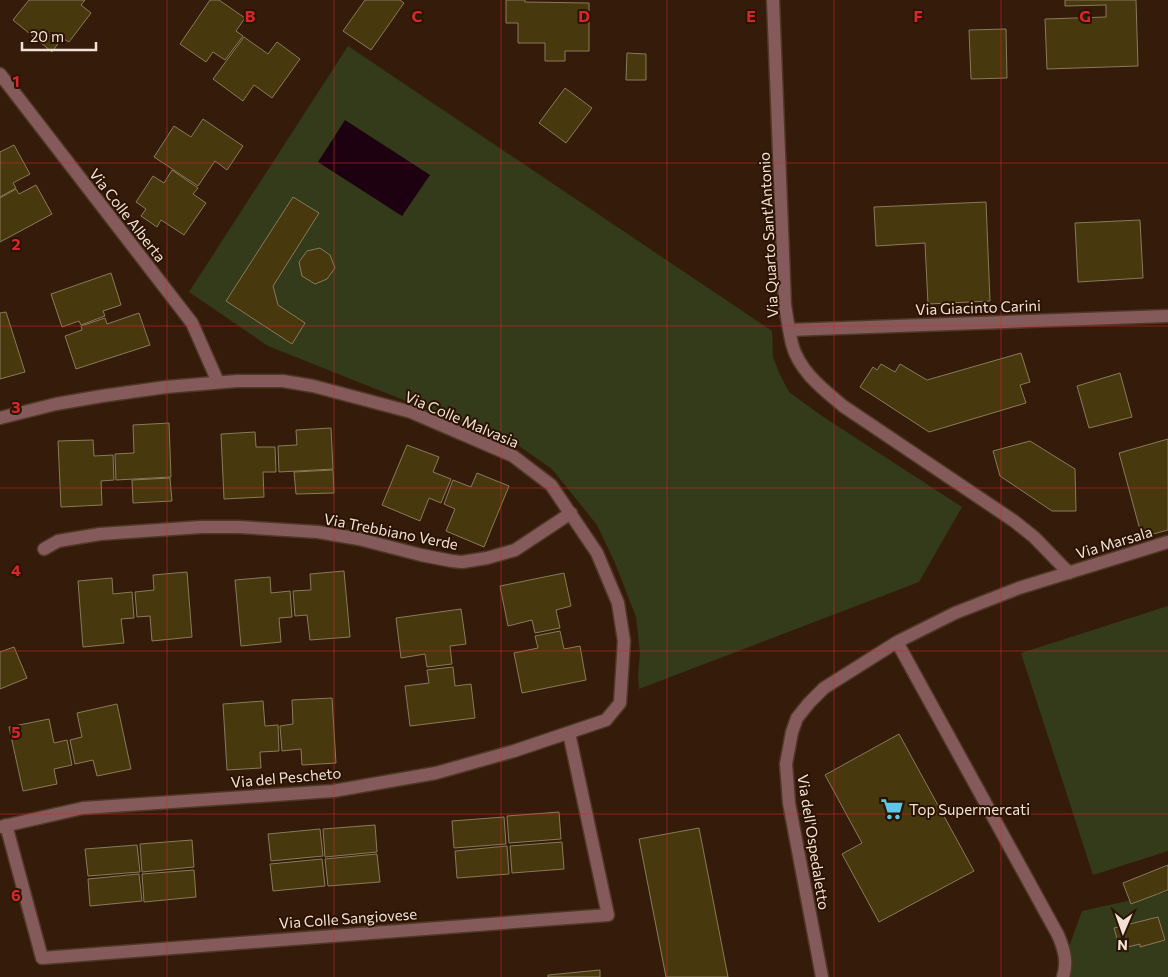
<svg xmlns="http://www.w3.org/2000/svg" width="1168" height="977" font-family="Commissioner,sans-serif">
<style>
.green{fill:#333b1a}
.water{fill:#1e0111}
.building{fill:#48380e;stroke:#887a5a}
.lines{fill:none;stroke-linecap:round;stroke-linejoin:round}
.street-casing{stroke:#503827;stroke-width:15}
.street{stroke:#845b5a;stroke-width:12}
.grid{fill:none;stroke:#d62828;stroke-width:1;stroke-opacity:0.55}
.labels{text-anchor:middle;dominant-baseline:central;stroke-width:4;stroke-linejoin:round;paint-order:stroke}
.street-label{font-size:15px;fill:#f3e1d6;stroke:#2b1302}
.poi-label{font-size:15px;fill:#f3e1d6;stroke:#2b1302;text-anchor:start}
.grid-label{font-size:16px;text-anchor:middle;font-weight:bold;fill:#d62828;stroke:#2b1302;stroke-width:4;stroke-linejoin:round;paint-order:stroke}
</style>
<rect width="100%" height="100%" fill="#351c0a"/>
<path class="green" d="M348 46 772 331 773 357 780 375 789 392 822 416 962 507 919 582 639 689 638 674 640 653 636 617 615 563 597 525 552 469 509 439 406 401 268 346 189 292Z
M1168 606V851L1093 875 1021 653Z
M1168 892V977H1058L1082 911Z"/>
<path class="water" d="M345 120 430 175 402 216 318 162Z"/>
<path class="building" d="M29 0H85L81 5 91 13 69 42 62 38 52 52 13 20Z
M210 0H219L245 18 236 31 243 36 225 60 213 52 206 62 180 44Z
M365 0H400L404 3 371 50 343 31Z
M506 0H525V2L589 3V51H565V61H545V43H518V23H506Z
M1065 0H1136L1138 66 1047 69 1045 19 1106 17V5L1065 6Z
M1006 29 1007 78 971 79 969 30Z
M244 37 268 54 277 42 300 59 272 98 254 85 243 101 213 79Z
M627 53 646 54V80H626Z
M565 88 592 108 566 143 539 123Z
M203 119 243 146 227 170 215 161 198 186 154 157 174 126 191 137Z
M14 145 30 174 13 183 16 188 0 197V152Z
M172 170 198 188 193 194 206 203 184 235 161 220 157 227 141 216 146 209 136 202 153 176 164 183Z
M36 185 52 214 0 242V198L16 189 19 194Z
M293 197 319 213 273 286 278 305 305 323 292 344 226 301Z
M986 202 990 301 928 304 925 243 876 246 874 207Z
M1140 220 1143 278 1078 282 1075 223Z
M320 248 330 255 335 268 327 279 315 284 302 276 299 262 307 251Z
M111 273 121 305 103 311 105 316 81 325 79 321 62 327 51 294Z
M6 312 25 372 0 379V313Z
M139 313 150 345 76 369 65 336 82 330 81 326 105 318 107 324Z
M1021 353 1030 382 1020 385 1026 403 929 432 860 387 873 367 877 370 881 364 895 372 900 364 927 380Z
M1120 373 1132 417 1089 428 1077 386Z
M169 423 171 477 116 480 115 454 134 453 133 425Z
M331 428 333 469 279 472 278 446 297 445 296 430Z
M255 432 256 447H275L276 472H263L264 497 224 499 221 434Z
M1168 439V530L1142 537 1119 453Z
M93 440 94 456 113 455 114 480 101 481 102 505 61 507 58 441Z
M1030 441 1075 469 1076 511H1052L1000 476 993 451Z
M407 445 439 457 433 472 451 479 441 503 429 498 420 521 382 505Z
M333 470 334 493 296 494 294 472Z
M477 473 509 486 484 547 446 531 455 509 444 504 453 480 471 487Z
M170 478 172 501 133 503 132 480Z
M344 571 350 637 310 640 307 615 295 616 293 591 311 590 310 574Z
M187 572 192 637 152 641 150 616 137 617 135 592 154 590 153 575Z
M564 573 571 606 556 610 560 628 535 633 532 620 508 626 500 586Z
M270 577 271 593 290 591 292 617 279 618 281 642 241 646 235 580Z
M112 578 113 594 132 592 134 618 121 619 124 643 83 647 78 581Z
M461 609 466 644 450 646 452 664 427 667 425 654 401 658 396 618Z
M560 631 564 649 580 646 586 680 522 693 514 653 538 648 535 636Z
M14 647 27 678 0 689V652Z
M453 667 455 686 471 684 475 718 410 726 405 686 429 683 427 670Z
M332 698 336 763 302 765 301 749 282 751 280 726 293 724 292 700Z
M263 701 265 726 278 725 279 751 260 752 261 768 227 770 223 704Z
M117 704 131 769 97 776 93 760 75 764 70 740 82 737 77 713Z
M49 719 54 743 67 740 72 765 54 769 57 784 23 791 9 727Z
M899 734 974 871 879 922 842 854 862 843 825 775Z
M559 812 561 839 509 843 507 816Z
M504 817 506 844 454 848 452 821Z
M375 825 377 852 325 857 323 829Z
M699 828 728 977H666L639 839Z
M320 829 323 856 271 861 268 834Z
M192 840 194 867 142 872 140 844Z
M562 842 564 869 512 873 510 846Z
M137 845 140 872 88 876 85 849Z
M507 846 509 874 457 878 455 851Z
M377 854 380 882 328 886 325 859Z
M322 859 325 886 273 891 270 864Z
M1168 865V890L1131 904 1123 883Z
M194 870 196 897 144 902 142 874Z
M139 874 142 901 90 906 88 879Z
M1158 917 1165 940 1140 947V944L1120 949 1114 928Z
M600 970V977H548V975Z"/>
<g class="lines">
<defs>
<path id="street" d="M773 0 785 305C787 318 789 331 792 344 799 371 823 389 843 406L1014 521 1034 537 1069 573
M0 74 192 323 218 382
M789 330 1168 316
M0 418 56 404 102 396 166 387 237 381H283L313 386 411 412 513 456 551 485 597 553 618 603 624 641 620 703 606 720 514 751 436 773 333 791 83 808 0 827
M44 549 58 541 100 534 201 527H239L318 532 359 539 421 555 452 561 462 562 487 558 515 550 571 513
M897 642 1058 935C1064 949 1068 962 1063 977
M6 825 42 958 608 915 569 733
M822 977 789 803 786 764 792 732 797 718 809 703 824 688 897 642 955 613 1019 588 1168 542"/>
</defs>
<use href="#street" class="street-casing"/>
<use href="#street" class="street"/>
</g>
<path class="grid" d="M167 0V977M334 0V977M501 0V977M667 0V977M834 0V977M1001 0V977M0 163H1168M0 326H1168M0 488H1168M0 651H1168M0 814H1168"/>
<defs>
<symbol id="supermarket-bare" viewBox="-9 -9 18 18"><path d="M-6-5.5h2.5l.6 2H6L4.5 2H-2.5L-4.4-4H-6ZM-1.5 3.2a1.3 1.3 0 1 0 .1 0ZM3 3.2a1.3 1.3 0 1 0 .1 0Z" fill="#5bc8e7" stroke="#2b1302" stroke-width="2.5" paint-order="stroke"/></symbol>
</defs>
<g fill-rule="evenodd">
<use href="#supermarket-bare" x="876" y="793" width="32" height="32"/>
</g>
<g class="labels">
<g class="street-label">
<text transform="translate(128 215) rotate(52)">Via Colle Alberta</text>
<text transform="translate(768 235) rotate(-93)">Via Quarto Sant'Antonio</text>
<text transform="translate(978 307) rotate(-2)">Via Giacinto Carini</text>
<text transform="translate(462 419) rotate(23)">Via Colle Malvasia</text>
<text transform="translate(391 531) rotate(11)">Via Trebbiano Verde</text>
<text transform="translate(1114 542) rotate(-17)">Via Marsala</text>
<text transform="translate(286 777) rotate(-5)">Via del Pescheto</text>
<text transform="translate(814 842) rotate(81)">Via dell'Ospedaletto</text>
<text transform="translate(348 918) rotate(-4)">Via Colle Sangiovese</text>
</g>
<g class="poi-label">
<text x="909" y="809">Top Supermercati</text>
</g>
</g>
<g class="grid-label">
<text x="250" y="22">B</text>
<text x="417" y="22">C</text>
<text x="584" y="22">D</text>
<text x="751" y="22">E</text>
<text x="918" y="22">F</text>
<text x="1085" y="22">G</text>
<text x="16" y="87">1</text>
<text x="16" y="250">2</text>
<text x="16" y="413">3</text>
<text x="16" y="576">4</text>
<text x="16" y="738">5</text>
<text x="16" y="901">6</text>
</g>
<g transform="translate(1123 932) rotate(182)" stroke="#2b1302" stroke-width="4" paint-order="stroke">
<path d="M0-4L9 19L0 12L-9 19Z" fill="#f3e1d6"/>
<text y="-8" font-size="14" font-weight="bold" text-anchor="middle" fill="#f3e1d6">N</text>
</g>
<path d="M22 42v8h74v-8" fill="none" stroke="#f3e1d6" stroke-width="2.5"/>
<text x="30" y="42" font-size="15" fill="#f3e1d6" stroke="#2b1302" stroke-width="4" paint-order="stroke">20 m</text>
</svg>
